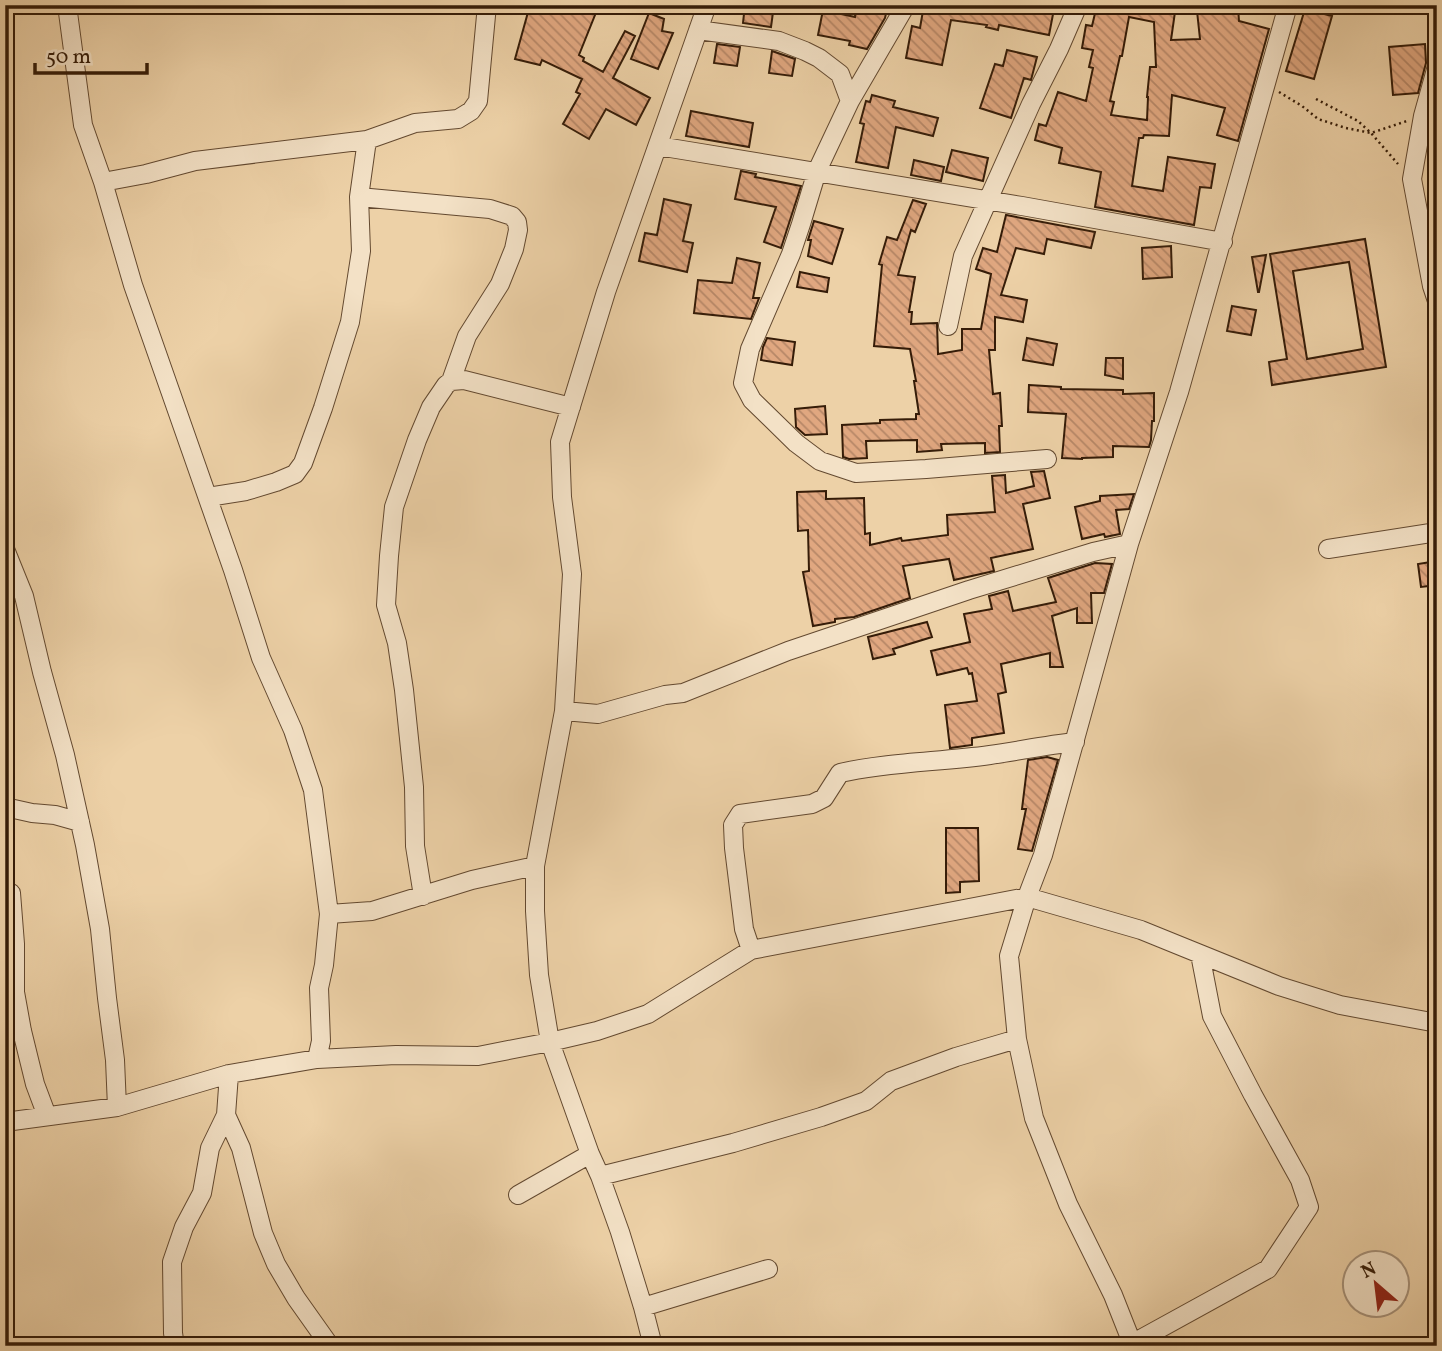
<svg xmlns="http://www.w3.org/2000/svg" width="1442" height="1351" font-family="Vollkorn,serif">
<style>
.building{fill:url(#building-back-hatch);stroke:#351c08;stroke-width:2;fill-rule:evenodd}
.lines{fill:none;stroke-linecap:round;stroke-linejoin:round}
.street-casing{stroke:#634930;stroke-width:20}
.path{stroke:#351c08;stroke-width:2.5;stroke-dasharray:2 3.5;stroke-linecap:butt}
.street{stroke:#f3e1c6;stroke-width:18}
</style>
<defs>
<pattern id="building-back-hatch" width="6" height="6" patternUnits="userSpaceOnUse" patternTransform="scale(1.75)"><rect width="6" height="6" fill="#e0a780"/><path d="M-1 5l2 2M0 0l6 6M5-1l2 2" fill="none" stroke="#b68767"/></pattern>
</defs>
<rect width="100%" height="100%" fill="#edd1a7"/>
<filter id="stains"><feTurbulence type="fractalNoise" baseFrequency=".00286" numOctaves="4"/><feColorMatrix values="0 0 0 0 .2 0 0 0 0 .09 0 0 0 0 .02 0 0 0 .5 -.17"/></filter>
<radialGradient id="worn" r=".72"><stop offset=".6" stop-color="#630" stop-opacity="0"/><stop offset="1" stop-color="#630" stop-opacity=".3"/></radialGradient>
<path class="building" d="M530 5H599L579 55 584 58 583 61 603 72 625 31 635 36 613 78 650 98 636 125 606 109 589 139 563 124 580 94 576 92 582 79 542 60 540 65 515 59Z
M745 5H774L771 27 743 23Z
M857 5H888L885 18 867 49 849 45 850 41 818 35 823 10 855 17Z
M924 5H1035L1054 9 1049 35 999 25 998 30 986 27 987 25 951 20 942 65 906 58 912 26 920 28Z
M1097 5H1140L1154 8V5H1176L1171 40 1200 39 1197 11 1238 7 1239 21 1269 29 1238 141 1217 135 1225 108 1172 95 1169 136 1144 135 1143 138H1139L1132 186 1163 191 1168 157 1215 164 1211 188 1200 187 1194 225 1095 207 1101 172 1059 163 1062 148 1035 140 1039 124 1046 126 1058 92 1086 101 1093 68 1089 67 1093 50 1082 48 1086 25 1092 26ZM1129 17 1154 22 1156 67H1150L1147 97H1148L1147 120 1111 115 1114 102 1110 101 1120 56H1122Z
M1305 9 1332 16 1314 79 1286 71Z
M649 13 664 19 662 31 673 33 658 69 631 59Z
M717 44 740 47 737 66 714 63Z
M1425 44 1426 63 1418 93 1393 95 1389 47Z
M1007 50 1037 57 1031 80 1024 78 1011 118 980 108 995 64 1003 66Z
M772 51 795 59 792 76 769 73Z
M872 95 895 101 893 107 938 118 933 136 896 127 888 168 856 162 864 124 860 123 866 101 870 102Z
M691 111 753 123 749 147 686 136Z
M952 150 988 158 983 181 946 172Z
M914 160 944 167 941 181 911 175Z
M741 171 756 174 755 177 801 186 781 248 764 242 776 207 735 199Z
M664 199 691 205 683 241 693 243 687 272 639 261 645 233 657 235Z
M913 200 926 204 915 232 911 230 898 275 915 277 909 312H912L911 324 937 323 938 354 962 350V329H981L991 274 976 269 983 248 997 252 1006 215 1095 232 1091 248 1047 239 1044 254 1016 248 1001 295 1027 300 1023 322 995 317V350H989L993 394 1000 393 1002 426H999L1000 452 985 453V443L941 444 942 450 917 452V440L866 441 867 458 849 459 843 457 842 425 880 423V420L916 419V414H919L914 381H916L910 349 874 346 882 265 879 264 887 237 897 240Z
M814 221 843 229 832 264 808 256 811 240H808Z
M1365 239 1386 367 1272 385 1269 362 1287 359 1270 254ZM1349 262 1363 349 1307 359 1293 271Z
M1171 246 1172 277 1143 279 1142 248Z
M1266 255 1259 292H1258L1252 257Z
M737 258 760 263 753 298H759L751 319 694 313 698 280 732 283Z
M800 272 829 278 827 292 797 287Z
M1232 306 1256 310 1251 335 1227 331Z
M767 338 795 342 792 365 761 360 763 347Z
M1027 338 1057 344 1053 365 1023 360Z
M1106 358H1123V379L1105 375Z
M1029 385 1061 387V389L1123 390V394L1154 393V421H1152L1151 440 1149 447 1113 446V457L1082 458V459L1062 458 1066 414 1028 412Z
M825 406 827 434 805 435 796 427 795 409Z
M1044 471 1050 498 1023 504 1033 549 991 558 994 571 954 580 949 559 903 566 910 598 854 617 835 619V622L813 626 803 572 809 571 808 530 798 531 797 492 826 491V499L864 498 865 534 870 533V545L901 538 902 541 948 535 947 515 995 512 992 476 1005 475 1006 493 1034 486 1031 472Z
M1134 494 1129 509 1116 510 1120 534 1105 537 1104 534 1082 539 1075 507 1100 501V496Z
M1437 561V585L1421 587 1418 564Z
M1095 563 1112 564 1104 593H1091L1092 623H1077V608L1052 616 1063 667H1050V653L1001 664 1006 692 998 694 1004 733 972 738V745L950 748 945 705 977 701 972 673 969 674 967 668 937 675 931 651 970 642 964 614 992 609 989 596 1008 591 1013 611 1056 602 1048 578Z
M927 622 932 637 893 649 895 654 873 659 868 637Z
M1047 757 1058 760 1032 851 1018 849 1026 809H1022L1028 760Z
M946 828H978L979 881 960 882V892L946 893Z"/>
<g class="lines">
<defs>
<path id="street" d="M67 5 83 125 103 182 133 285 233 570 261 658 293 730 313 790 329 914 324 965 319 988 321 1041 317 1059
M906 5 850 101 817 171 801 224 791 254 750 349 743 383 752 400 796 443 820 461 856 473 926 469 1047 459
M698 30 779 41 805 51 819 58 840 74 850 101
M1437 66 1423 116 1412 179 1432 286 1437 301
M658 146 1022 206 1223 242
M103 182 146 174 195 161 367 140 415 123 458 119 471 111 478 101 487 5
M359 197 490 209 512 216 517 222 518 230 514 249 500 284 467 336 451 381
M948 326 963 256 1031 104 1059 49 1078 5
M208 497 246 491 276 482 295 474 303 463 323 408 350 322 361 251 359 197 367 140
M5 549 24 596 42 672 65 755 85 845 100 929 107 998 115 1060 117 1107
M1328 549 1437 532
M564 711 598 714 665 695 683 693 788 651 969 590 1093 552 1129 544
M5 807 32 813 55 815 80 822
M11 893 15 944V992L22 1031 35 1084 47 1116
M423 896 415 846 414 787 404 690 397 643 386 605 389 556 394 507 417 440 431 407 446 385 451 381 464 380 571 407
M329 914 372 911 472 880 535 866
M751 950 744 929 734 848 733 825 740 814 812 804 824 798 840 773C889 762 940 762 990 755 1018 751 1047 745 1075 742
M226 1115 241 1148 263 1233 276 1264 296 1298 330 1346
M5 1122 117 1107 229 1074 317 1059 396 1055 478 1056 550 1042 597 1031 648 1014 751 950 1027 897 1141 930 1279 986 1340 1005 1437 1023
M600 1176 733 1143 821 1117 866 1101 891 1081 956 1057 1017 1039
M518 1195 590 1154
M643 1307 768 1269
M1132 1343 1113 1295 1068 1204 1034 1118 1017 1039 1009 956 1027 897 1043 855 1129 544 1179 392 1288 5
M175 1346 173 1333 172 1262 184 1227 202 1193 210 1148 226 1115 229 1074
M653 1346 643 1307 620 1232 600 1176 590 1154 550 1042 539 975 535 911V866L564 711 567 661 572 574 562 497 560 442 606 292 707 5
M1128 1346 1268 1269 1309 1207 1300 1180 1253 1095 1212 1016 1200 954"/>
</defs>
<use href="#street" class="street-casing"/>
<path class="path" d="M1279 92 1302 106 1318 119 1346 128 1371 133 1407 121
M1316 99 1358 121 1371 133 1398 164"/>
<use href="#street" class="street"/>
</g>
<rect width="1442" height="1351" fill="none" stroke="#edd1a7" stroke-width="28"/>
<rect x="7" y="7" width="1428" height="1337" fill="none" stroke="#351c08" stroke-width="3.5"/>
<rect x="14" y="14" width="1414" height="1323" fill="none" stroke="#351c08" stroke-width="2"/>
<g transform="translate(1376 1284) rotate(332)"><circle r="33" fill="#f3e1c6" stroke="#a7927a" stroke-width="2"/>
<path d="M0-5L12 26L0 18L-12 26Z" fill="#8f2418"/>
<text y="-10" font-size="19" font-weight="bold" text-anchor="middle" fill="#351c08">N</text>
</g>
<path d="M35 63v10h112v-10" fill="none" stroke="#351c08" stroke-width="3.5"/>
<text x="46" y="63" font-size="21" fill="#351c08" stroke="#f3e1c6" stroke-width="5" paint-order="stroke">50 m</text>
<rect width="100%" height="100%" filter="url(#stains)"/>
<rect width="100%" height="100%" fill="url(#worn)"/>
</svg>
